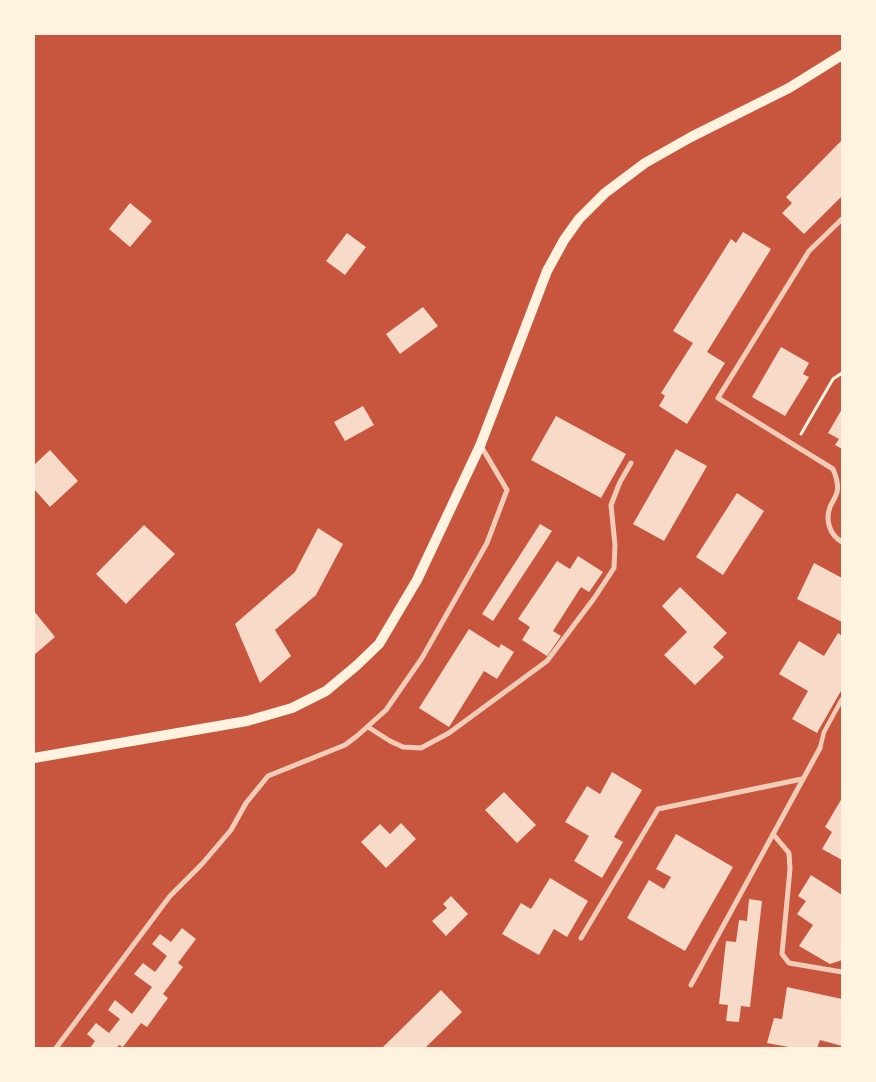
<svg xmlns="http://www.w3.org/2000/svg" width="876" height="1082" font-family="Overpass,sans-serif">
<style>
.building{fill:#f7dbc8}
.lines{fill:none;stroke-linecap:round;stroke-linejoin:round}
.path{stroke:#fff3e0;stroke-width:3}
.pedestrian{stroke:#f1ccb7;stroke-width:4.5}
.minor{stroke:#f1ccb7;stroke-width:5}
.secondary{stroke:#fff3e0;stroke-width:10}
</style>
<rect width="100%" height="100%" fill="#c8553d"/>
<path class="building" d="M842 140V196L804 234 782 213 792 203 786 197Z
M130 203 152 221 130 247 109 229Z
M743 232 771 249 707 352 725 363 687 424 659 406 665 396 661 393 693 343 673 331 731 239 736 243Z
M347 233 366 247 345 275 326 261Z
M423 307 438 326 400 354 386 334Z
M781 347 809 363 803 374 809 377 785 416 752 397Z
M363 406 374 425 345 441 334 422Z
M842 409V449L835 445 839 439 828 433Z
M556 416 626 454 601 498 531 460Z
M676 449 707 466 664 541 633 524Z
M50 450 78 481 50 507 34 489V465Z
M737 493 764 511 723 575 696 557Z
M540 524 552 531 493 621 482 614Z
M144 525 175 554 126 604 96 574Z
M318 528 343 544 316 595 275 630 291 656 260 683 235 624 295 572Z
M578 556 603 572 589 592 581 587 553 631 561 636 547 656 522 640 530 627 518 619 557 561 570 569Z
M814 563 842 578V622L797 599Z
M680 587 727 633 713 647 724 657 695 685 664 655 687 632 662 606Z
M34 611 55 637 34 655Z
M469 629 499 648 501 644 514 652 497 679 484 671 449 727 419 708Z
M838 633 842 636V689L817 733 792 719 808 691 779 674 799 641 824 656Z
M612 772 642 790 614 837 623 842 602 878 574 861 589 836 565 822 587 786 600 794Z
M504 792 536 825 517 843 485 810Z
M842 798V860L822 849 832 832 825 827Z
M401 823 416 839 386 868 361 842 380 824 390 834Z
M676 834 733 867 685 951 627 918 649 880 664 889 671 877 656 869Z
M811 875 842 895V960L830 964 799 946 813 925 797 914 806 901 798 896Z
M550 878 588 901 567 937 554 929 539 955 502 934 521 903 531 909Z
M451 896 468 914 446 936 432 921 447 908 443 904Z
M749 899 762 901 750 1007 741 1006 739 1022 726 1021 728 1005 719 1004 726 941 736 942 739 920 747 921Z
M182 928 196 939 178 963 183 967 163 994 168 998 147 1027 141 1023 123 1047 119 1045 116 1048H90L95 1041 87 1034 96 1023 109 1033 120 1019 108 1010 115 1000 132 1014 152 987 134 974 143 963 155 972 167 956 152 944 160 934 171 942Z
M787 987 842 999V1046L820 1040 817 1048H794L767 1043 774 1018 782 1019Z
M441 990 462 1012 425 1048H382Z"/>
<g class="lines">
<path class="path" d="M801 434 833 379 842 373"/>
<path class="pedestrian" d="M820 748 824 732 842 699"/>
<path class="minor" d="M842 219 809 251 718 398 833 469C836 476 839 484 837 492 836 497 832 502 830 507 825 521 830 535 842 542
M368 727 390 741 403 747 421 748 449 733 547 661 595 597 614 568 615 545 611 505 620 482 631 463
M773 834 789 853 790 869 782 954 789 963 842 972
M581 938 658 809 802 779
M691 985 820 748
M56 1048 170 896 202 864 231 830 246 803 268 776 345 745 357 736 386 710 422 658 487 543 507 490 481 446"/>
<path class="secondary" d="M34 758 247 721 292 708 326 691 356 666 379 644 417 580 480 446 547 271 564 240 579 219 605 193 645 163 691 137 789 88 842 55"/>
</g>
<rect width="876" height="1082" fill="none" stroke="#fff3e0" stroke-width="70"/>
</svg>
